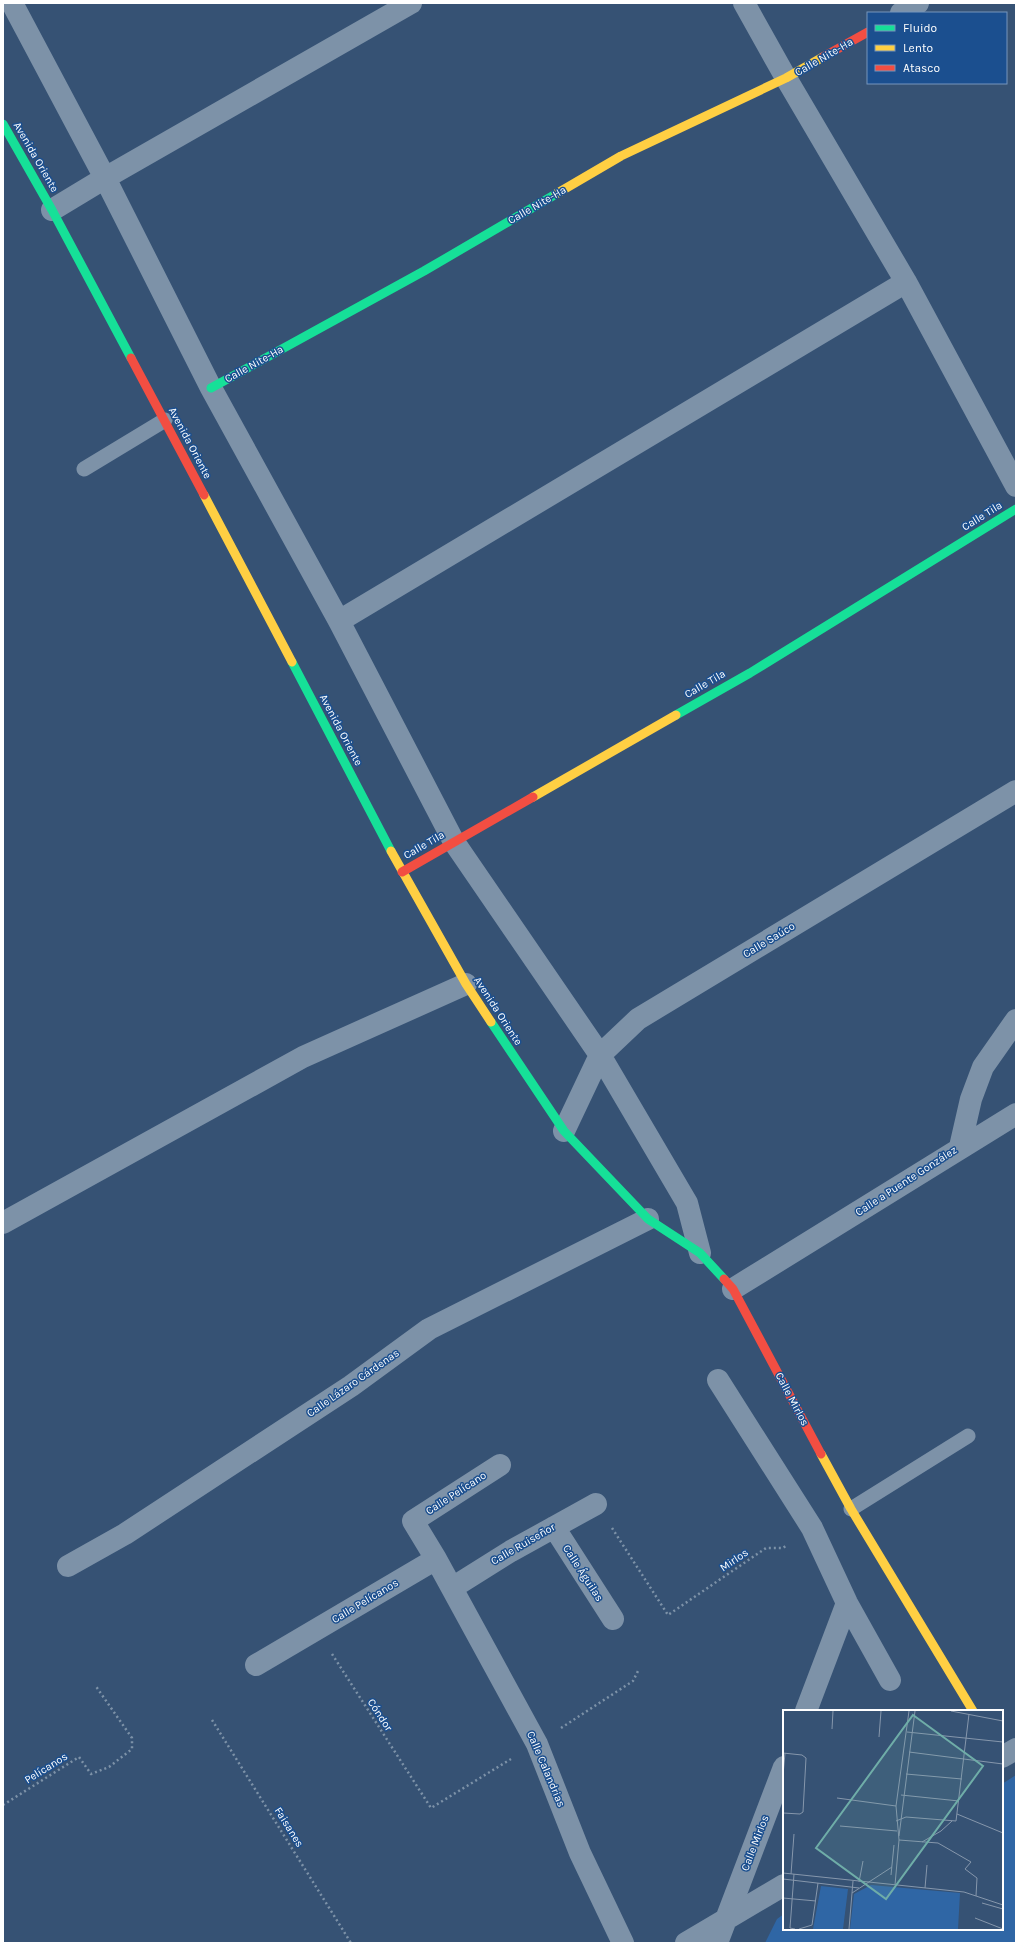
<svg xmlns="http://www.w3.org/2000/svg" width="1019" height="1946" font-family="Karla,sans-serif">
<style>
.green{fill:#2f66a5}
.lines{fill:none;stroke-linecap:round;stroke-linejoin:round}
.path{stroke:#7d92a8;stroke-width:2.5;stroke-dasharray:2 3;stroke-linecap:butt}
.lane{stroke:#7d92a8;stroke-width:15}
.street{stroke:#7d92a8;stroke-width:22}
.fast{stroke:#16e098;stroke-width:9}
.slow{stroke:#ffcf43;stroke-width:9}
.jam{stroke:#f24e42;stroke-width:9}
.labels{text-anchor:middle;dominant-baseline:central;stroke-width:3;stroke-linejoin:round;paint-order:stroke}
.street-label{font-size:11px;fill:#fff;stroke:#1b4f8f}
.inset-road{fill:none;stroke:#8697ac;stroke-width:1}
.view{fill:#6fada8;fill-opacity:0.15;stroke:#6fada8;stroke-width:2}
.inset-edge{fill:none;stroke:#fff;stroke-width:2}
</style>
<rect width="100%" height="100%" fill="#365274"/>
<path class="green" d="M1016 1775V1943H765L777 1919 784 1914V1929H1002V1784Z"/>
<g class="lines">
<path class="path" d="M612 1528 668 1615 766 1548H783L787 1545
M332 1654 431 1808 511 1759
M212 1720 351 1943
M561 1728 633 1681 638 1671
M3 1805 79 1757 91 1774 109 1767 132 1749V1738L95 1685"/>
<path class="lane" d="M84 469 165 420
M851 1509 968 1436"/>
<path class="street" d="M12 3 105 178 211 388 339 621 454 842 600 1055 687 1203 700 1253
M744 3 786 78 906 282 1016 486
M901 13 918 3
M52 210 105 178 411 3
M339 621 906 282
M564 1131 600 1055 638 1019 1016 791
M960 1147 971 1099 983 1067 1016 1020
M3 1223 303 1057 466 984
M733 1289 1016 1114
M718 1380 812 1528 847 1603 890 1680
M500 1465 413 1521 436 1559 537 1744 580 1853 623 1943
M554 1527 613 1619
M68 1566 125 1534 351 1386 429 1329 648 1219
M452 1588 511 1551 596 1504
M256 1665 436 1559
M806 1711 847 1603
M1002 1757 1016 1749
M686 1943 784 1885
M717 1943 784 1767"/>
<path class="fast" d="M3 124 52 210 131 358
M211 388 424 271 556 194
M292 662 391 851
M676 715 750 673 1016 509
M491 1022 564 1131 648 1219 700 1253 724 1279"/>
<path class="slow" d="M556 194 621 156 786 78 823 57
M204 495 292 662
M533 797 676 715
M391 851 466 984 491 1022
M821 1454 851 1509 973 1711"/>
<path class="jam" d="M823 57 868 32
M131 358 204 495
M402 872 533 797
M724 1279 733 1289 821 1454"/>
</g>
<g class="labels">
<g class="street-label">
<text transform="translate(824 57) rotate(-30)">Calle Nite-Ha</text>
<text transform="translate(36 157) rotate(60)">Avenida Oriente</text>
<text transform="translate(537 205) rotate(-30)">Calle Nite-Ha</text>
<text transform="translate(254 364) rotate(-29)">Calle Nite-Ha</text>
<text transform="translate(190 443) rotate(62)">Avenida Oriente</text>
<text transform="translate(982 516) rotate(-32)">Calle Tila</text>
<text transform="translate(705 684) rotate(-30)">Calle Tila</text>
<text transform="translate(341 730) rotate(62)">Avenida Oriente</text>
<text transform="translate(424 845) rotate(-30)">Calle Tila</text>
<text transform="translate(769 940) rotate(-31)">Calle Saúco</text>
<text transform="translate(498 1011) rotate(57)">Avenida Oriente</text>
<text transform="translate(906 1181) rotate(-33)">Calle a Puente González</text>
<text transform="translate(353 1383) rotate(-35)">Calle Lázaro Cárdenas</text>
<text transform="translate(792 1399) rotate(62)">Calle Mirlos</text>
<text transform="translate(456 1493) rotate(-33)">Calle Pelícano</text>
<text transform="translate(523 1544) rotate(-30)">Calle Ruiseñor</text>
<text transform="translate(734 1560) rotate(-34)">Mirlos</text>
<text transform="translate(583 1573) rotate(57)">Calle Águilas</text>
<text transform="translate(365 1601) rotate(-31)">Calle Pelícanos</text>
<text transform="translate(380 1715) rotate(57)">Cóndor</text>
<text transform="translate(46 1768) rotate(-32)">Pelícanos</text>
<text transform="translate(546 1769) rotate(67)">Calle Calandrias</text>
<text transform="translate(289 1827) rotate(58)">Faisanes</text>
<text transform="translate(755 1843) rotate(-69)">Calle Mirlos</text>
</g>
</g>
<g transform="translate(783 1710)">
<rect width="220" height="220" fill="#365274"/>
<path d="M88 175 177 183 175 219H67L71 184ZM38 176 65 179 60 219H30Z" fill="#2f66a5"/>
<path class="inset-road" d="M168 1 220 11M49 19 50 1M124 22 220 32M96 27 98 1M126 42 220 54M0 43 19 45 23 48 20 102 17 104 0 103M123 64 179 69M0 65 2 43M118 85 176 91M54 88 113 96M174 104 220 123M113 111 123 107 173 111 186 4M57 116 114 121M116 126 132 1M116 130 155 133 188 152 182 159 194 168 193 186M139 132 158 121 169 111M0 163 181 182 220 195M8 164 11 124M11 164 7 218 12 219M108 165 111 135M0 169 76 178M76 172 80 151M112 175 116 130 113 96 126 1M142 178 144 155M69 183 109 157M0 188 33 191M199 193 220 199M192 208 220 219M16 219 29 215 35 173M66 219 70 171"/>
<path class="view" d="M130 5 200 56 103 189 33 138Z"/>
<rect width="220" height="220" class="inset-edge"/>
</g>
<rect width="1019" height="1946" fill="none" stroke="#ffffff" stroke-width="8"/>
<rect x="867" y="12" width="140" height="72" fill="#1b4f8f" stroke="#7695bc"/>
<rect x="875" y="25" width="20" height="6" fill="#16e098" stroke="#7695bc"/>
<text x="903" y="32" font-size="12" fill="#ffffff">Fluido</text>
<rect x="875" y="45" width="20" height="6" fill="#ffcf43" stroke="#7695bc"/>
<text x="903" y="52" font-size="12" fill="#ffffff">Lento</text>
<rect x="875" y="65" width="20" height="6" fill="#f24e42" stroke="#7695bc"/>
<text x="903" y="72" font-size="12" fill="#ffffff">Atasco</text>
</svg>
